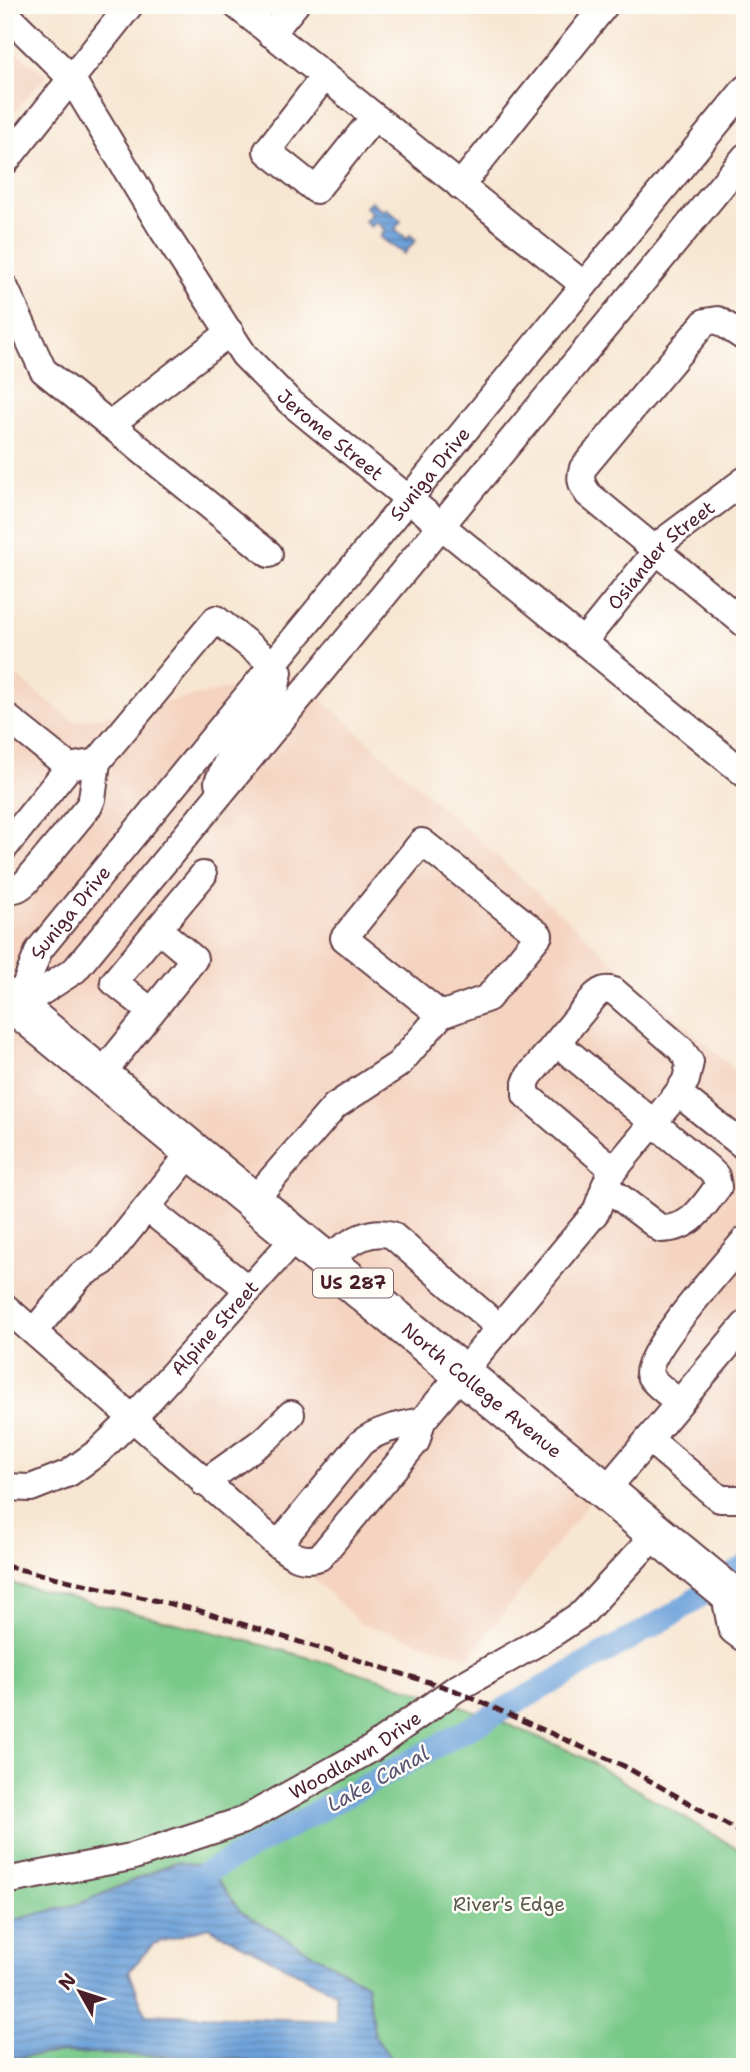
<svg xmlns="http://www.w3.org/2000/svg" width="750" height="2072" font-family="'Shantell Sans',sans-serif">
<style>
.built{fill:#f4d3c0}
.green{fill:#79c989;stroke:#62745a;stroke-width:2}
.water{fill:url(#water-rules);stroke:#5c6082;stroke-width:2;fill-rule:evenodd}
.lines{fill:none;stroke-linecap:round;stroke-linejoin:round}
.canal{stroke:#6da2da;stroke-width:23}
.minor-casing{stroke:#643d44;stroke-width:30}
.highway-casing{stroke:#643d44;stroke-width:42}
.minor{stroke:#fff;stroke-width:26}
.highway{stroke:#fff;stroke-width:38}
.rail{stroke:#4a1f2b;stroke-width:5;stroke-dasharray:10 5;stroke-linecap:butt}
.labels{text-anchor:middle;dominant-baseline:central;stroke-width:5;stroke-linejoin:round;paint-order:stroke}
.shield{fill:#fdfcf7;stroke:#806168;stroke-width:2}
.shield-label{font-size:18px;font-weight:bold;fill:#4a1f2b}
.street-label{font-size:19px;fill:#4a1f2b;stroke:#fdfcf7}
.park-label{font-size:19px;fill:#5a5a4c;stroke:#fdfcf7}
.water-label{font-size:21px;font-style:italic;fill:#585371;stroke:#fdfcf7}
</style>
<defs>
<pattern id="water-rules" width="6" height="5" patternUnits="userSpaceOnUse" patternTransform="scale(1.75)"><rect width="6" height="5" fill="#6da2da"/><path d="M0 2.5h6" fill="none" stroke="#5c83b1"/></pattern>
</defs>
<rect width="100%" height="100%" fill="#fdfcf7"/>
<filter id="ink" filterUnits="userSpaceOnUse"><feTurbulence type="fractalNoise" baseFrequency=".0143" numOctaves="2"/><feDisplacementMap in="SourceGraphic" scale="14" xChannelSelector="R" yChannelSelector="G"/><feConvolveMatrix kernelMatrix="1 2 1 2 8 2 1 2 1" color-interpolation-filters="sRGB"/></filter>
<filter id="wash" filterUnits="userSpaceOnUse"><feTurbulence type="fractalNoise" baseFrequency=".00686" numOctaves="4" result="noise"/><feDisplacementMap in="SourceGraphic" scale="28" xChannelSelector="R" yChannelSelector="G"/><feGaussianBlur stdDeviation="1.57" result="paint"/><feColorMatrix in="noise" values="0 0 0 0 0 0 0 0 0 0 0 0 0 0 0 0 0 1.4 0 .05"/><feComposite in="paint" operator="in"/></filter>
<g filter="url(#wash)">
<rect width="100%" height="100%" fill="#f7e6d1"/>
<path class="built" d="M5 44 47 75 5 122Z
M5 667 74 722 294 675 745 1079V1518L726 1516 633 1445 470 1657 361 1624 142 1413 5 1301Z"/>
<path class="green" d="M5 1582C200 1629 393 1669 576 1754 595 1763 613 1776 631 1786 669 1809 707 1831 745 1853V2067H397L375 2037 367 1985 241 1912 208 1866 175 1862 79 1904 5 1922Z
M64 2053 237 2058 262 2067H5V2058Z"/>
<path class="water" d="M371 201 383 211 386 208 401 221 395 229 407 239 410 235 416 240 404 254 380 237 385 230 376 222 371 227 365 221 372 213 365 207Z
M176 1862 208 1866 241 1912 367 1985 375 2037 397 2067H262L237 2058 64 2053 5 2058V1922L79 1904ZM208 1927 336 1993V2021L145 2014 129 1971 153 1944Z"/>
<g class="lines">
<path class="canal" d="M183 1885 476 1725 672 1615 745 1566"/>
</g>
</g>
<g filter="url(#ink)">
<g class="lines">
<defs>
<g id="minor">
<path d="M236 5 584 285"/>
<path id="s1" d="M5 13 71 78 163 230 244 355 290 402 745 774"/>
<path d="M271 34 295 5"/>
<path d="M324 77 267 151 316 190 374 117"/>
<path d="M5 162 130 5"/>
<path d="M460 186 605 5"/>
<path d="M5 288 43 370 269 554"/>
<path d="M745 338 718 320 705 322 583 468C579 479 582 485 588 494L745 624"/>
<path d="M110 425 230 332"/>
<path id="s2" d="M584 641 665 540 745 480"/>
<path d="M5 716 69 767"/>
<path d="M5 847 69 767 97 762 216 619 273 664 279 672 276 686 241 731 218 782"/>
<path d="M5 887C14 891 19 889 26 882L89 806 92 799 97 762"/>
<path d="M158 929 203 875"/>
<path id="s3" d="M17 1007 39 950 745 89"/>
<path d="M15 1009 75 970 745 157"/>
<path d="M557 1043 708 1168 716 1176 718 1187C701 1209 691 1229 661 1229L605 1186"/>
<path d="M100 1076 194 959 158 929 114 982 151 1011"/>
<path d="M678 1093 745 1147"/>
<path d="M253 1201 335 1106 399 1064 441 1015 488 998 539 935 422 842 344 938 441 1015"/>
<path d="M147 1208 249 1290"/>
<path d="M324 1260C344 1247 367 1227 392 1235L500 1328"/>
<path d="M5 1307 272 1540C287 1552 300 1564 320 1557L416 1442 422 1421C402 1425 378 1429 361 1443L278 1545"/>
<path d="M34 1331 81 1275 103 1262 192 1151"/>
<path d="M679 1403C673 1397 649 1380 649 1373 649 1348 726 1263 745 1240"/>
<path d="M422 1421 596 1212 609 1176 678 1093 686 1080 690 1062 681 1049 614 991C605 988 601 991 595 996L529 1076 526 1083V1095L614 1170"/>
<path d="M649 1439 720 1499H745"/>
<path d="M204 1483 267 1438 291 1414"/>
<path id="s4" d="M5 1487 31 1488 69 1473 98 1452 132 1419 296 1237"/>
<path d="M605 1491 745 1325"/>
<path id="s5" d="M5 1881 131 1857 244 1820 371 1749 454 1690 547 1637 583 1613 657 1533"/>
</g>
<g id="highway">
<path id="s6" d="M5 997 731 1595 745 1596"/>
<path d="M731 1595 737 1626 745 1632"/>
</g>
</defs>
<use href="#minor" class="minor-casing"/>
<use href="#highway" class="highway-casing"/>
<use href="#minor" class="minor"/>
<use href="#highway" class="highway"/>
<path class="rail" d="M5 1566 197 1610 454 1690 624 1766 745 1835"/>
</g>
</g>
<g class="labels">
<rect class="shield" x="313" y="1268.5" width="80" height="29" rx="5"/>
<g class="shield-label">
<text x="353" y="1283">US 287</text>
</g>
<g class="street-label">
<text stroke="none"><textPath href="#s1" startOffset="537">Jerome Street</textPath></text>
<text stroke="none"><textPath href="#s3" startOffset="677">Suniga Drive</textPath></text>
<text stroke="none"><textPath href="#s2" startOffset="116">Osiander Street</textPath></text>
<text stroke="none"><textPath href="#s3" startOffset="110">Suniga Drive</textPath></text>
<text stroke="none"><textPath href="#s4" startOffset="273">Alpine Street</textPath></text>
<text stroke="none"><textPath href="#s6" startOffset="618">North College Avenue</textPath></text>
<text stroke="none"><textPath href="#s5" startOffset="376">Woodlawn Drive</textPath></text>
</g>
<g class="park-label">
<text x="509" y="1904">River's Edge</text>
</g>
<g class="water-label">
<text transform="translate(378 1779) rotate(-29)">Lake Canal</text>
</g>
</g>
<rect width="750" height="2072" fill="none" stroke="#fdfcf7" stroke-width="28"/>
<g transform="translate(80 1992) rotate(309)" stroke="#fdfcf7" stroke-width="5" paint-order="stroke">
<path d="M0-5L12 26L0 18L-12 26Z" fill="#4a1f2b"/>
<text y="-10" font-size="19" font-weight="bold" text-anchor="middle" fill="#4a1f2b">N</text>
</g>
</svg>
